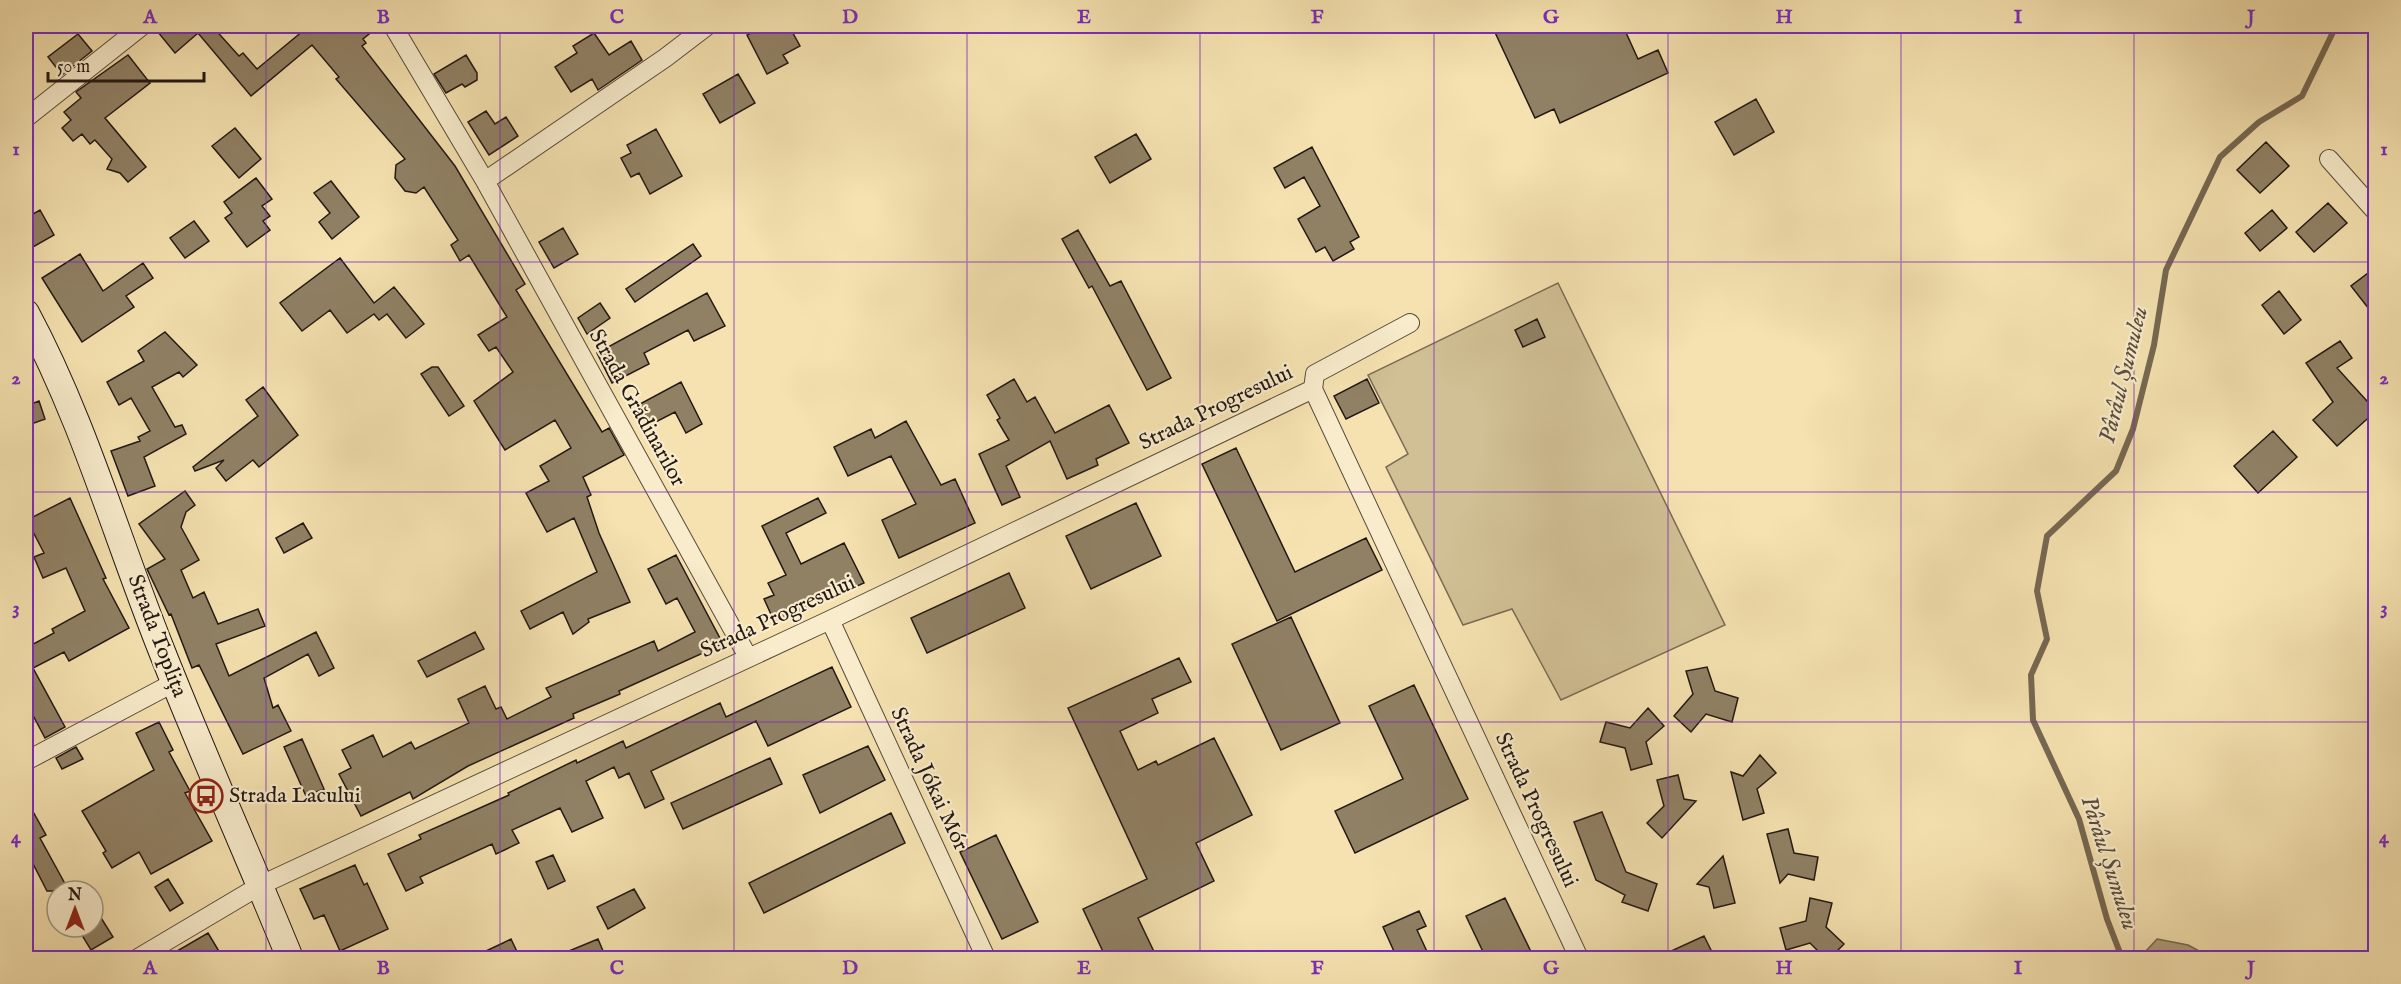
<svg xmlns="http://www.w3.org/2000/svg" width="2401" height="984" font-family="'IM FELL English',serif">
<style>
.green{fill:#d1c095;stroke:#7a6c54;stroke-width:1.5}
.water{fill:#ae9d7b;stroke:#766852;stroke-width:1.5}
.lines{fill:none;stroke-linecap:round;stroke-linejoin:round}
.stream{stroke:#766852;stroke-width:6}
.building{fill:#908165;stroke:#231814;stroke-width:1.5}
.minor-casing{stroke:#584a3b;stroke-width:20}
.secondary-casing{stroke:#231814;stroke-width:28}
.minor{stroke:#f8eccc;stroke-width:18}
.secondary{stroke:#f8eccc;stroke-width:26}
.grid{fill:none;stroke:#7b2cbf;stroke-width:1.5;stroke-opacity:0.55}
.labels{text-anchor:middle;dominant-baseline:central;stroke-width:4.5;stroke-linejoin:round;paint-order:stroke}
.street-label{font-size:22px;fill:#231814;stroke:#f8eccc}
.poi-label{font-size:22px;fill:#231814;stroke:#f8eccc;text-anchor:start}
.water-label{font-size:24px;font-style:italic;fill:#5b4d3d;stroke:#f8eccc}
.neatline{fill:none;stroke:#7b2cbf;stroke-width:2}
.grid-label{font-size:20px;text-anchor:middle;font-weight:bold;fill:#7b2cbf}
</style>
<rect width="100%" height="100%" fill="#f5e2b0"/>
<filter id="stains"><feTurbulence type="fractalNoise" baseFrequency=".00333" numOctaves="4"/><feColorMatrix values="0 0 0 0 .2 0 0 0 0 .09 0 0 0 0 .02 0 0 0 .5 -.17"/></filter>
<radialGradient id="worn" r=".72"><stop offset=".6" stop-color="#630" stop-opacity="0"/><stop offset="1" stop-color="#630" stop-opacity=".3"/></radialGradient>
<path class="green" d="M1558 283 1725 625 1561 700 1512 609 1463 625 1386 467 1408 454 1368 375Z"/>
<path class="water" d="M2157 939 2188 945 2212 958H2148L2146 951Z"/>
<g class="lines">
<path class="stream" d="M2122 958 2107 919 2079 819 2033 720 2031 675 2047 639 2037 591 2047 536 2116 471 2133 429 2154 345 2166 270 2220 157 2259 122 2302 96 2336 26"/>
</g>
<path class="building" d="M153 26H212L239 56 243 53 257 69 309 26H379L363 39 366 43 362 46 455 166 525 284 516 290 602 432 609 428 624 455 583 477 591 495 587 497 599 533 630 602 588 619 589 622 573 634 563 612 530 629 521 611 597 572 574 518 547 532 526 493 549 481 540 466 571 448 555 420 505 450 474 401 513 372 496 347 489 351 478 335 507 317 469 255 460 261 451 245 458 240 424 187 416 193 405 191 395 178 396 165 405 159 336 79 339 77 312 45 251 96 198 33 175 53Z
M765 26H789L800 46 783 55 788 63 767 74 747 35Z
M1492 26H1623L1638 59 1658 50 1668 73 1560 123 1554 109 1535 118Z
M594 33 609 55 631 41 642 60 598 90 592 79 571 92 555 67 577 53 573 46Z
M78 34 92 51 62 75 48 57Z
M128 55 150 83 105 118 146 167 128 182 120 173 107 169 112 159 95 140 90 144 82 134 73 141 62 128 71 120 64 112 81 98 76 92Z
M466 55 477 73V80L465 87 462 84 446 93 434 74Z
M738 74 755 103 720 123 703 94Z
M1756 99 1774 132 1734 155 1715 122Z
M486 111 495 124 506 117 518 136 489 155 468 122Z
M235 128 261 159 239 178 212 146Z
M656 129 682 176 650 194 639 173 631 177 621 158 631 153 627 145Z
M1136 134 1151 159 1110 183 1095 157Z
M2266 142 2289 166 2260 193 2237 170Z
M1312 147 1359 237 1350 242 1354 249 1333 261 1325 247 1316 252 1298 219 1320 206 1304 177 1285 188 1274 168Z
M256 178 272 199 262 206 270 216 263 221 270 230 247 247 225 218 232 213 224 202Z
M331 181 359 217 332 239 319 222 330 213 314 193Z
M2328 203 2347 223 2314 252 2296 232Z
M40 210 54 235 26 251V218Z
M2272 210 2287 228 2260 251 2245 233Z
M194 221 209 241 185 258 170 238Z
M563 228 578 254 554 268 539 242Z
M1078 230 1110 286 1121 281 1171 378 1147 390 1092 286 1089 288 1062 239Z
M693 244 701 256 635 302 626 289Z
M80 254 103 291 143 263 153 278 126 296 134 307 82 342 42 278Z
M340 258 374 303 394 287 424 324 406 338 387 314 379 320 374 314 347 333 330 310 302 331 280 303Z
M2376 267V318L2351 286Z
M2279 291 2301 320 2284 334 2262 305Z
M707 293 725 326 694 341 688 330 644 353 649 364 612 383 597 353Z
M600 303 610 318 587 334 578 318Z
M1537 319 1545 337 1523 347 1515 330Z
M165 332 197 365 183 377 179 372 152 387 175 427 182 425 186 434 144 457 155 486 128 496 111 451 140 441 138 437 150 431 131 398 119 405 107 382 144 361 138 351Z
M2340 341 2352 358 2337 368 2376 411 2337 446 2313 420 2333 402 2306 363Z
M432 367H438L464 406 449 416 421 374Z
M1014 379 1027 402 1035 397 1055 433 1109 405 1129 443 1096 459 1098 465 1067 479 1050 441 1006 466 1020 497 1002 505 979 454 1009 440 997 420 1000 418 987 395Z
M1367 379 1379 403 1346 419 1334 396Z
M681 382 702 424 686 433 675 412 648 426 638 405Z
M263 387 298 435 259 467 253 460 226 481 216 468 224 460 195 471 193 467 258 416 246 400Z
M39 401 45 419 26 426V406Z
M906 421 941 485 955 479 975 523 899 558 882 520 916 504 891 456 848 476 834 447 871 429 875 438Z
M2273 431 2297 457 2258 493 2234 466Z
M1236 448 1295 572 1366 538 1382 570 1277 621 1202 464Z
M185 491 195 505 186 512 181 527 199 560 181 570 193 598 204 592 218 624 258 609 265 626 216 644 229 676 316 632 334 668 319 676 308 654 264 678 273 708 278 705 291 731 243 754 199 665 192 668 171 614 169 615 147 569 165 559 139 524Z
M70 498 106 578 103 579 129 628 69 661 64 652 33 668 65 727 45 738 26 702V648L54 633 52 629 85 611 66 568 43 578 34 557 44 553 27 520Z
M818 498 826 513 786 533 801 564 844 543 864 583 775 623 764 599 774 595 768 583 786 575 762 526Z
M1136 503 1161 556 1091 589 1066 536Z
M303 523 312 538 284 553 276 538Z
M676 555 723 644 619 691 620 694 573 714 574 718 468 766 413 799 410 792 361 816 339 774 351 768 342 750 373 735 383 757 411 742 415 749 469 723 458 699 485 686 496 709 501 707 507 719 551 697 546 688 654 641 658 651 695 632 677 598 666 604 648 569Z
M1009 573 1025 608 927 653 911 618Z
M1291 617 1340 723 1281 750 1232 644Z
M475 632 484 649 427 677 418 661Z
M1179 658 1191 682 1152 699 1158 713 1120 731 1138 770 1156 761 1158 765 1214 738 1252 815 1196 843 1214 881 1138 918 1157 958H1106L1083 909 1147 879 1068 708Z
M832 667 851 707 768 746 756 721 651 771 664 799 645 808 629 773 619 778 614 767 586 781 603 818 572 832 560 808 512 830 519 843 496 854 492 844 420 877 423 883 406 891 388 854 421 839 419 835 509 795 508 793 576 760 577 763 623 741 626 748 720 703 726 717Z
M1707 667 1715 691 1738 698 1732 722 1706 714 1691 732 1674 716 1693 694 1686 671Z
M1414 685 1468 799 1355 853 1335 811 1403 779 1369 706Z
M1648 708 1664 726 1646 742 1652 764 1631 770 1625 748 1600 742 1606 722 1630 728Z
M159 722 173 750 169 752 190 791 185 793 212 841 151 874 139 852 112 868 103 853 106 851 82 811 154 770 136 733Z
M302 739 324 789 306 796 284 747Z
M868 746 885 780 820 813 803 775Z
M76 747 83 759 62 769 56 758Z
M1760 755 1776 773 1757 789 1764 813 1743 820 1731 772 1743 776Z
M770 758 782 784 683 829 671 803Z
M1678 775 1684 799 1696 801 1662 838 1647 823 1664 806 1657 780Z
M26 799 46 835 40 838 69 891H47L26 850Z
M1602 812 1626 872 1657 884 1648 911 1622 902 1625 895 1596 880 1574 822Z
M891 813 905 843 764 913 749 883Z
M1788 829 1794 853 1818 857 1814 880 1788 874 1780 883 1767 834Z
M996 835 1038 922 1002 939 960 852Z
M553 855 565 881 548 889 536 862Z
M1723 856 1735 903 1714 908 1709 887 1697 884Z
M355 865 364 885 367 883 388 929 340 951 324 915 314 919 300 889Z
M168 879 183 903 170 911 155 887Z
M634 889 645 908 608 929 597 907Z
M1505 898 1534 958H1486L1466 916Z
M1810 898 1832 903 1826 927 1844 944 1830 958H1825L1810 943 1786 950 1780 928 1806 921Z
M93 905 113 937 91 950 77 927H93Z
M1419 911 1426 926 1417 930 1430 958H1397L1383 927Z
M208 933 223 958H165Z
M1704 936 1715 958H1656Z
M511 939 520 958H471L503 943Z
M598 939 606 958H552Z"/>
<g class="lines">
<defs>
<path id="minor" d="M393 26 485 181 748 657
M26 118 142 26
M2329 159 2376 212
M485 181 665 58 707 26
M1410 323 1315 374 1313 389 1579 958
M830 620 986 958
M26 761 175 682
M138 958 261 885 830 620 1313 389"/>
<path id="secondary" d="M26 313C83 419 116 536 161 649 202 753 248 855 290 958"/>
</defs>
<use href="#minor" class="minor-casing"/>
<use href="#secondary" class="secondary-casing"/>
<use href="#minor" class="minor"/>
<use href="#secondary" class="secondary"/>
</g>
<path class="grid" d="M266 26V958M500 26V958M734 26V958M967 26V958M1200 26V958M1434 26V958M1668 26V958M1901 26V958M2134 26V958M26 262H2376M26 492H2376M26 722H2376"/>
<defs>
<symbol id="bus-ring" viewBox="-11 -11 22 22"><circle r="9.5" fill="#f8eccc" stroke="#8f2418" stroke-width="1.5"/><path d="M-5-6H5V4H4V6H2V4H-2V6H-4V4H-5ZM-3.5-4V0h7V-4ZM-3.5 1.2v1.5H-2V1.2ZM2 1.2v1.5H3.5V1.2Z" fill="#8f2418"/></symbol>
</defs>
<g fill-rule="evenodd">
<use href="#bus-ring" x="187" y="777" width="38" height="38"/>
</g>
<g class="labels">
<g class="street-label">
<text transform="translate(637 408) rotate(61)">Strada Grădinarilor</text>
<text transform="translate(1216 408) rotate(-26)">Strada Progresului</text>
<text transform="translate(778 617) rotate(-25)">Strada Progresului</text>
<text transform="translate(157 636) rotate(69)">Strada Toplița</text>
<text transform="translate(929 779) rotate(65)">Strada Jókai Mór</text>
<text transform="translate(1536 810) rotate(65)">Strada Progresului</text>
</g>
<g class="poi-label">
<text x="229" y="796">Strada Lacului</text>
</g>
<g class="water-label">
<text transform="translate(2124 375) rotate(-76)">Pârâul Șumuleu</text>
<text transform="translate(2109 863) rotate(72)">Pârâul Șumuleu</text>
</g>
</g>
<rect width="2401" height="984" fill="none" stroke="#f5e2b0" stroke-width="66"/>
<g transform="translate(75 909)"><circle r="28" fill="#f8eccc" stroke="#a39782" stroke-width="1.5"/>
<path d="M0-4.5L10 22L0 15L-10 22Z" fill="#8f2418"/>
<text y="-9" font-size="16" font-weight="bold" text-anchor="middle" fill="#231814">N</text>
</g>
<path d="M48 72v9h156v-9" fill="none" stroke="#231814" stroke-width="3"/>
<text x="57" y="72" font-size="18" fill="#231814" stroke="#f8eccc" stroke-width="4.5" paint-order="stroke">50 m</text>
<rect x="33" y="33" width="2335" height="918" class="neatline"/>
<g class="grid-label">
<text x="150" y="23">A</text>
<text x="383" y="23">B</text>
<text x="617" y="23">C</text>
<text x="850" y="23">D</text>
<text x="1084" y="23">E</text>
<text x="1317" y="23">F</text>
<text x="1551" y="23">G</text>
<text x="1784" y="23">H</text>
<text x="2018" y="23">I</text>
<text x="2251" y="23">J</text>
<text x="16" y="155">1</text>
<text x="2384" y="155">1</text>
<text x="16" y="384">2</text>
<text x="2384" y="384">2</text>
<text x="16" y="614">3</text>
<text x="2384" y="614">3</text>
<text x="16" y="843">4</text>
<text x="2384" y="843">4</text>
<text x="150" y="974">A</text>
<text x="383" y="974">B</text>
<text x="617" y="974">C</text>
<text x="850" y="974">D</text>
<text x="1084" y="974">E</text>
<text x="1317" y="974">F</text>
<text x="1551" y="974">G</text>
<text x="1784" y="974">H</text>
<text x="2018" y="974">I</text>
<text x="2251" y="974">J</text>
</g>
<rect width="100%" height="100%" filter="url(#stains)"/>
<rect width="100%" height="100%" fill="url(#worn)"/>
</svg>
